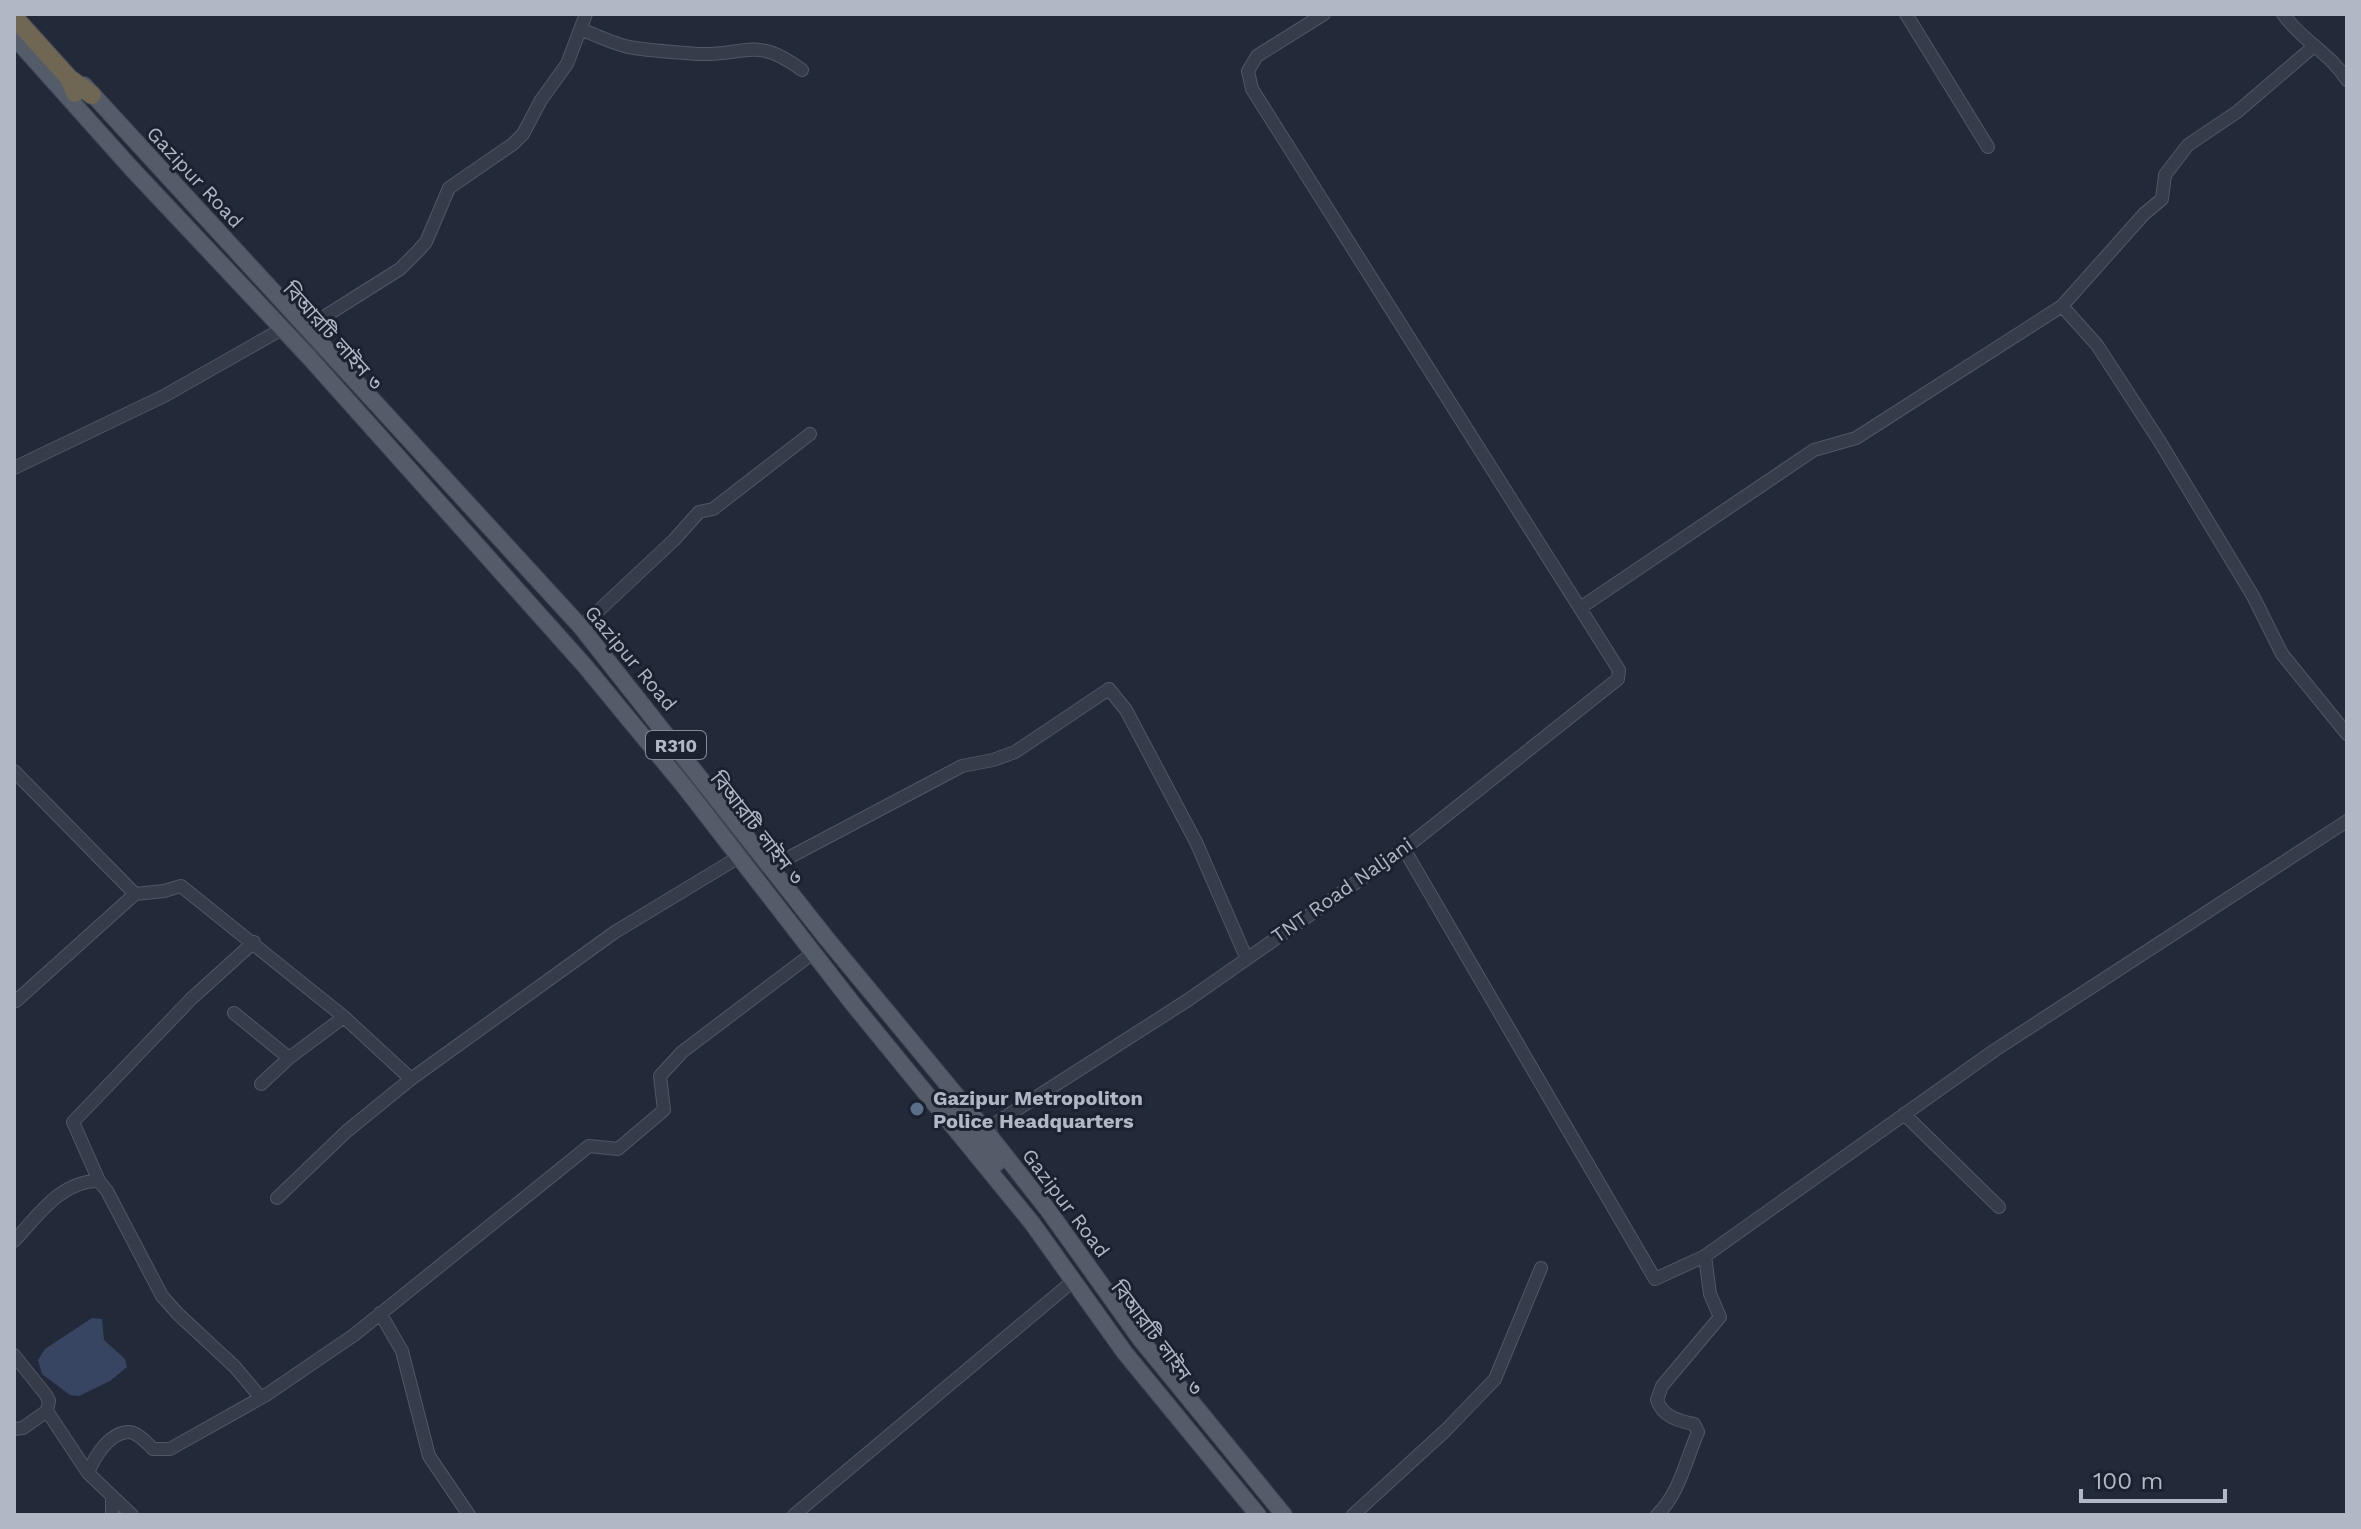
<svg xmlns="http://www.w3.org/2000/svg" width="2361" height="1529" font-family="'Work Sans','Noto Sans Bengali',sans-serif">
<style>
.water{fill:#384562}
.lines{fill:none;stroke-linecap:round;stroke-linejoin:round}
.minor-casing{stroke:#515764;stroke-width:14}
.major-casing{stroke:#3f4552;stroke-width:18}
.highway-casing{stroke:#3e4451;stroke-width:20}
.minor{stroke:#363c49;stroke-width:12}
.major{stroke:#545b69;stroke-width:16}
.highway{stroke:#6f6753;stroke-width:18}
.service-dot{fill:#5c6f8a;stroke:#1b212e;stroke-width:3}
.labels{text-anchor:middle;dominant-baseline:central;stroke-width:6;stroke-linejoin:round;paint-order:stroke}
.shield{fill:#1b212e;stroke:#848a98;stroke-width:2}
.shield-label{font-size:18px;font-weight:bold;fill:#b1b7c5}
.street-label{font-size:20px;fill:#b1b7c5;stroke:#1b212e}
.poi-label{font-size:20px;font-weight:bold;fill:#b1b7c5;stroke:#1b212e;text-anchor:start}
</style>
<rect width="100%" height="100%" fill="#222a39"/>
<path class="water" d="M92 1318 102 1319 104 1340 125 1359 127 1367 110 1381 79 1396 70 1395 42 1374 38 1360 45 1349Z"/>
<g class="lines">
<defs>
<path id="minor" d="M1906 14 1988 147
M2283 14C2302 41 2330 53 2347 80
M582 30C597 35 613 44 629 47 650 51 675 52 697 54 746 56 755 35 802 70
M2062 306 2097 345 2160 442 2253 596 2282 654 2347 734
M308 327 400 269 418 251 426 242 449 188 513 144 523 134 541 100 567 64 586 14
M14 468 164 396 282 329
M1580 608 1814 450 1856 438 2062 306 2144 214 2162 199 2165 175 2188 145 2237 112 2313 47
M581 627 674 540 699 512 713 509 810 434
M14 771 135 894
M1404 849 1655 1279 1705 1256 1995 1050 2347 821
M771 867 962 766 993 760 1015 752 1109 689 1126 710 1196 842 1246 957
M16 1001 135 894 164 891 181 886 344 1017 411 1079
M234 1013 289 1058
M261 1084 289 1058 344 1017
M1904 1114 1999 1207
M985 1130 1188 1000 1404 849 1618 679 1619 670 1252 89 1248 71 1257 56 1324 14
M99 1181 73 1122 191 999 254 942
M277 1198 347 1131 411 1079 615 932 739 857
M14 1241C37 1217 61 1180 99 1181L107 1191 162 1296 178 1314 235 1367 261 1398
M380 1313 402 1351 429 1456 469 1515
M14 1355 46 1395 49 1401 47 1411
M14 1429 23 1428 47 1411 88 1473 132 1515
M88 1473C94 1458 108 1434 127 1432 137 1431 147 1443 153 1449H170L266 1395 354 1335 589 1146 618 1149 664 1110 660 1076 682 1052 813 953
M112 1498V1515
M794 1515 1073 1281
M1353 1515 1446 1430 1495 1379 1541 1268
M1657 1515C1679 1494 1686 1460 1698 1432L1694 1424C1678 1421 1662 1416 1657 1400L1662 1386 1720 1317 1710 1294 1705 1256"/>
<path id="major" d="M14 37 132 169 308 356 585 666 684 786 853 1004 1032 1223 1125 1353 1258 1515
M84 85 581 627 827 939 985 1130 1048 1210 1141 1340 1284 1515
M946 1101 997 1163"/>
<path id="highway" d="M14 17 69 78 75 93
M69 78 92 95"/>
</defs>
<use href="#minor" class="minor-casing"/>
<use href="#major" class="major-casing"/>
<use href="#highway" class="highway-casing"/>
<use href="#minor" class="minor"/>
<use href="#major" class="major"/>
<use href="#highway" class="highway"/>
</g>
<circle class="service-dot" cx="917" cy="1109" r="8"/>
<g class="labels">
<rect class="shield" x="646" y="731" width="60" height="28" rx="6"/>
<g class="shield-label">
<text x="676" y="745">R310</text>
</g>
<g class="street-label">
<text transform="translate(195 177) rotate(47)">Gazipur Road</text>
<text transform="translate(333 336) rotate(48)">বিআরটি লাইন ৩</text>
<text transform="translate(631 658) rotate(50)">Gazipur Road</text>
<text transform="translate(757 828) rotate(52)">বিআরটি লাইন ৩</text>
<text transform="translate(1342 890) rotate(-35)">TNT Road Naljani</text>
<text transform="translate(1066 1203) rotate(53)">Gazipur Road</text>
<text transform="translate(1157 1338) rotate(53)">বিআরটি লাইন ৩</text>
</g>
<g class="poi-label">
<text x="933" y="1098">Gazipur Metropoliton<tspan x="933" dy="23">Police Headquarters</tspan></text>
</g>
</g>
<rect width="2361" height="1529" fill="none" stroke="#b1b7c5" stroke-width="32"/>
<path d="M2081 1489v12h144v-12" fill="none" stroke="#b1b7c5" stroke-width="4"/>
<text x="2093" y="1489" font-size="24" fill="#b1b7c5" stroke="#1b212e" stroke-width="6" paint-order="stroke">100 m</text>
</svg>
